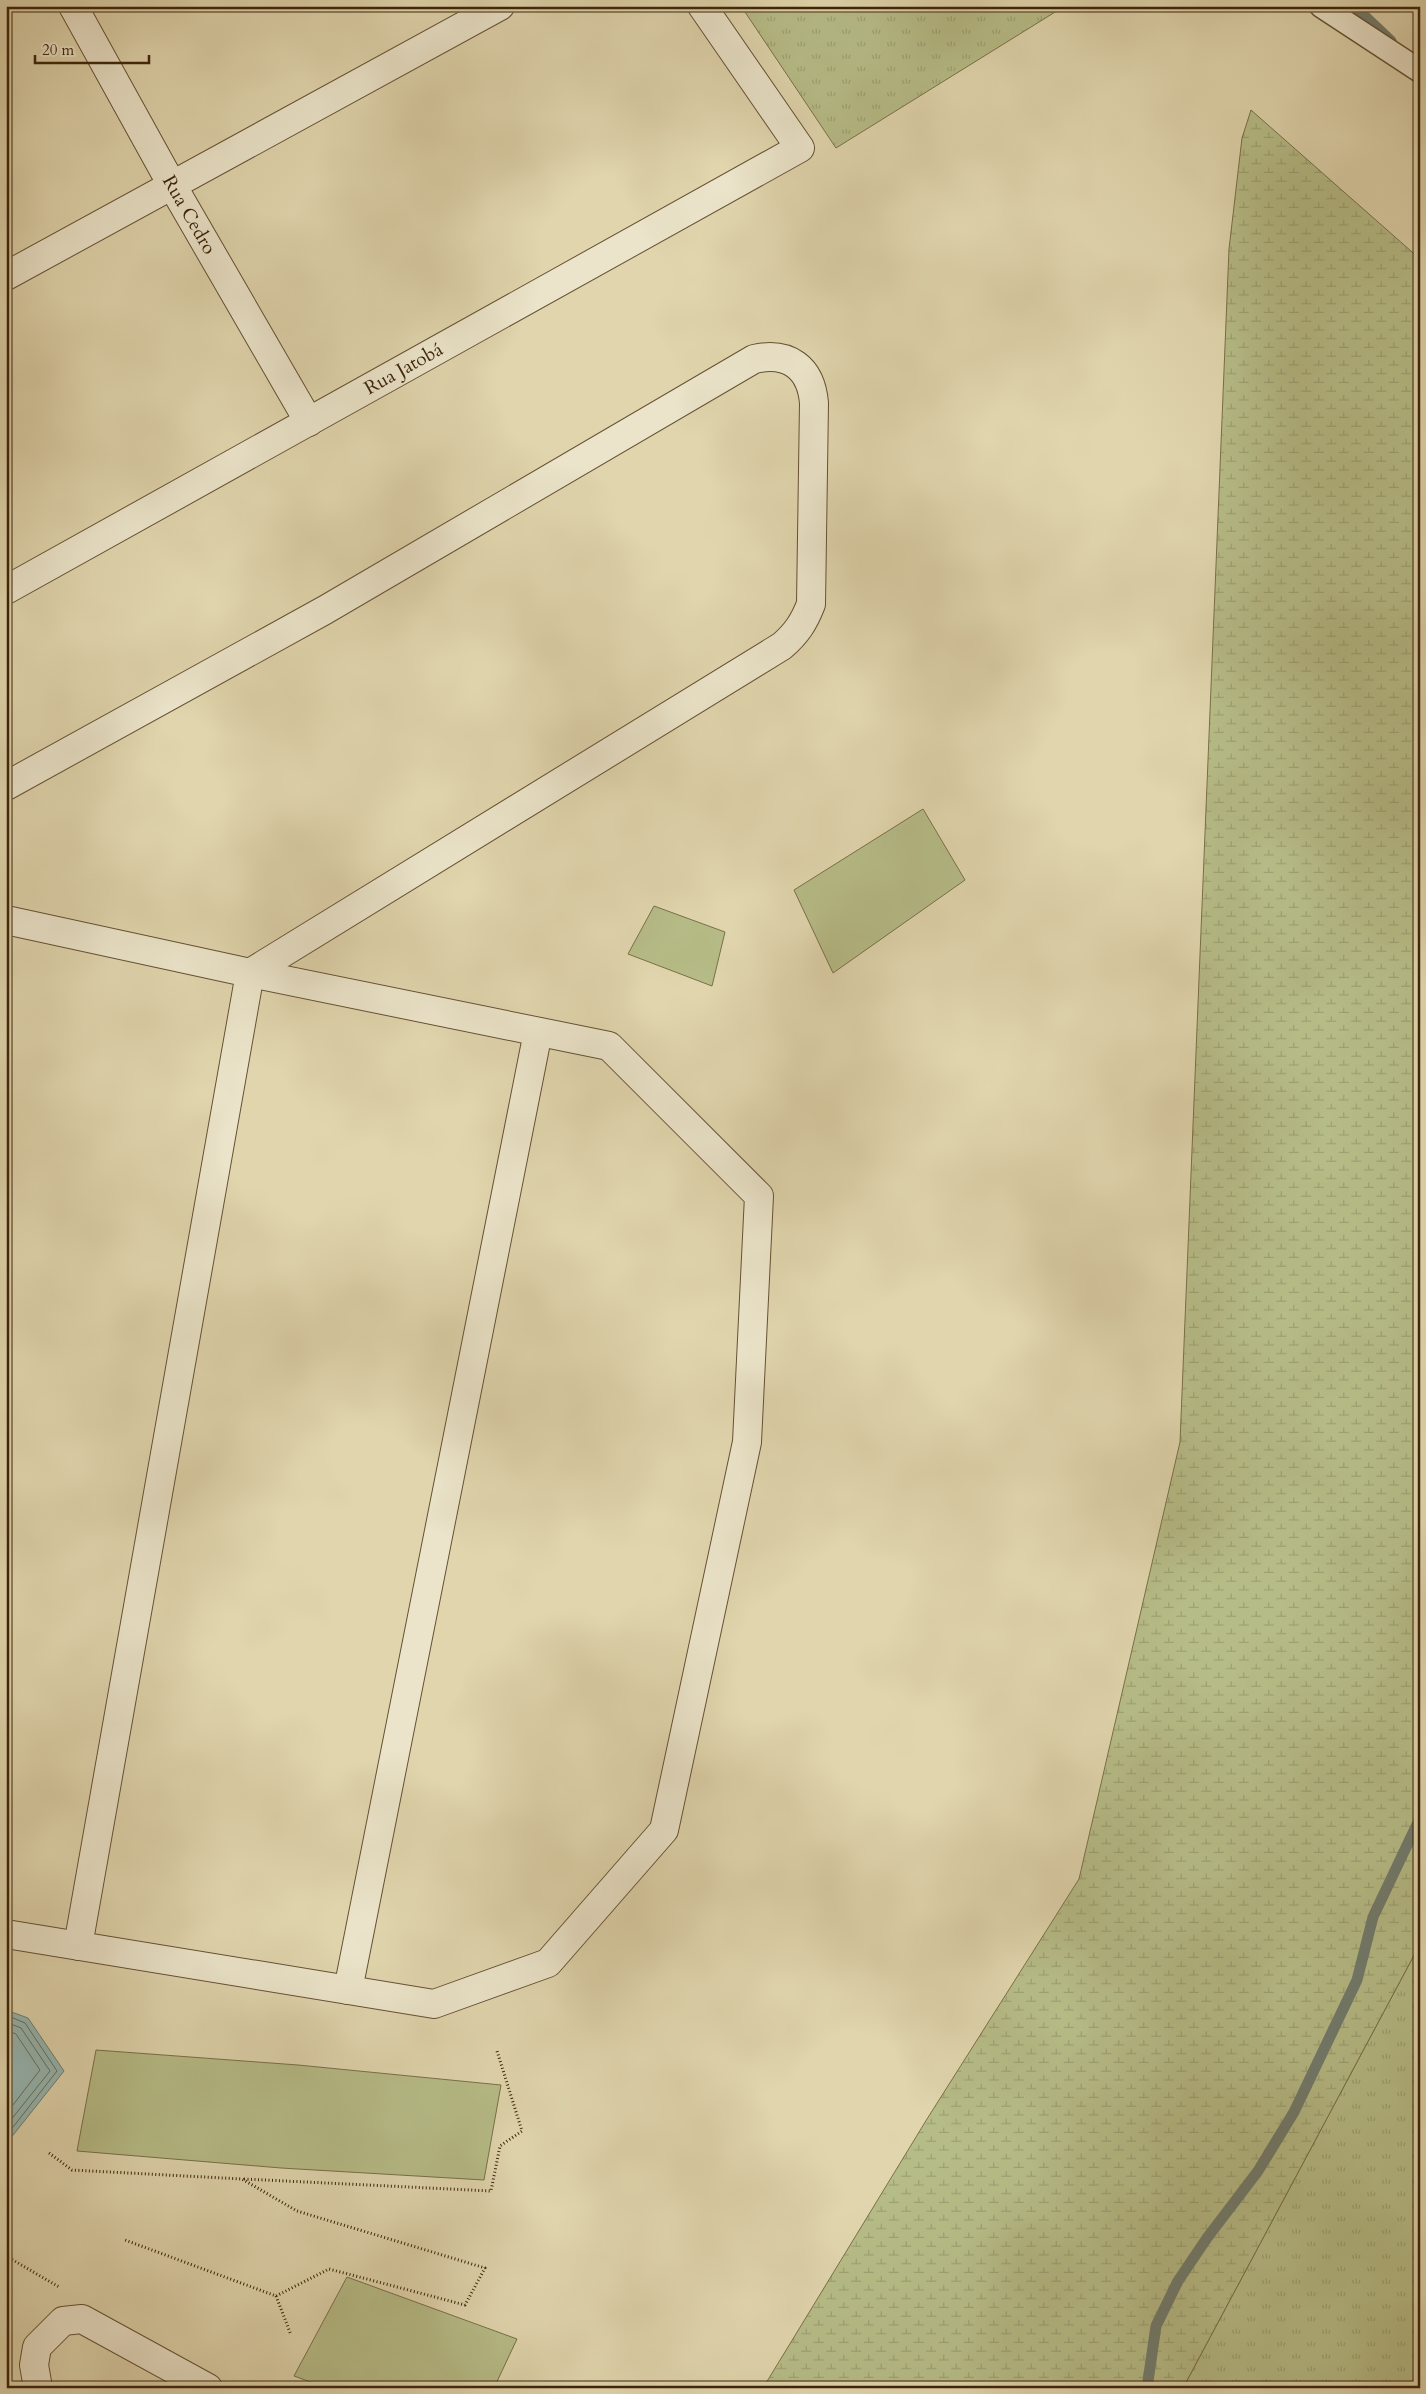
<svg xmlns="http://www.w3.org/2000/svg" width="1426" height="2394" font-family="Cardo,serif">
<style>
.grass{fill:url(#grass-tufts);stroke:#797048}
.wetland{fill:url(#wetland-marsh);stroke:#797048}
.garden{fill:#b6bc87;stroke:#797048}
.water{fill:#96b7b2;stroke:#727d6f}
.lines{fill:none;stroke-linecap:round;stroke-linejoin:round}
.shore{stroke:#696e5e;stroke-width:1}
.stream{stroke:#727d6f;stroke-width:11}
.lane-casing{stroke:#655133;stroke-width:25}
.street-casing{stroke:#655133;stroke-width:30}
.path{stroke:#3c250a;stroke-width:3;stroke-dasharray:1 2.5;stroke-linecap:butt}
.lane{stroke:#ebe4ca;stroke-width:22}
.street{stroke:#ebe4ca;stroke-width:28}
.labels{text-anchor:middle;dominant-baseline:central;stroke-width:5;stroke-linejoin:round;paint-order:stroke}
.street-label{font-size:19px;fill:#3c250a;stroke:#ebe4ca}
</style>
<defs>
<pattern id="grass-tufts" width="24" height="20" patternUnits="userSpaceOnUse" patternTransform="scale(1.25)"><rect width="24" height="20" fill="#b6bc87"/><path d="M3 7l-1-3M5 7V3M7 7l1-3M15 17l-1-3M17 17v-4M19 17l1-3" fill="none" stroke="#9da173"/></pattern>
<pattern id="wetland-marsh" width="20" height="14" patternUnits="userSpaceOnUse" patternTransform="scale(1.25)"><rect width="20" height="14" fill="#b6bc87"/><path d="M1 5h8M5 5V1M11 12h8M15 12V8" fill="none" stroke="#9da173"/></pattern>
</defs>
<rect width="100%" height="100%" fill="#e0d5ad"/>
<filter id="stains"><feTurbulence type="fractalNoise" baseFrequency=".004" numOctaves="4"/><feColorMatrix values="0 0 0 0 .2 0 0 0 0 .09 0 0 0 0 .02 0 0 0 .5 -.17"/></filter>
<radialGradient id="worn" r=".72"><stop offset=".6" stop-color="#630" stop-opacity="0"/><stop offset="1" stop-color="#630" stop-opacity=".3"/></radialGradient>
<path class="grass" d="M741 6H1059L1060 9 836 148Z
M1420 1944V2388H1183Z"/>
<path class="wetland" d="M1251 110 1420 259V1944L1183 2388H763L927 2119 1079 1879 1180 1442 1229 249 1242 138Z"/>
<path class="garden" d="M923 809 965 880 833 973 794 890Z
M654 906 725 932 712 986 628 954Z
M96 2050 298 2065 501 2085 484 2180 281 2168 77 2151Z
M347 2277 517 2339 494 2388H327L294 2376Z"/>
<path class="water" d="M6 2010 28 2018 64 2071 6 2144Z"/>
<g class="lines">
<path class="shore" d="M6 2015 25 2023 57 2071 6 2136
M6 2022 21 2028 50 2071 6 2126
M6 2030 16 2034 40 2070 6 2114"/>
<path class="stream" d="M1354 6 1391 41
M1147 2388 1156 2326 1178 2281 1207 2238 1258 2171 1294 2112 1357 1980 1373 1917 1420 1818"/>
<defs>
<path id="lane" d="M1321 6 1420 71"/>
<g id="street">
<path id="s1" d="M73 6 172 185 309 422"/>
<path d="M6 276 500 6"/>
<path id="s2" d="M6 590 800 148 702 6"/>
<path d="M6 786 325 610 754 359C789 351 811 368 814 403L811 604C804 622 797 633 782 646L250 973 6 920"/>
<path d="M6 1934 434 2004 548 1963 664 1830 747 1442 759 1196 609 1046 250 973 78 1946"/>
<path d="M348 1990 538 1032"/>
<path d="M38 2388 34 2365 37 2347 63 2321 82 2319 208 2388"/>
</g>
</defs>
<use href="#lane" class="lane-casing"/>
<use href="#street" class="street-casing"/>
<path class="path" d="M49 2153 72 2170 242 2179 297 2211 485 2268 465 2305 329 2269 276 2296 125 2240
M244 2179 491 2191 500 2146 522 2131 497 2051
M6 2256 59 2287
M276 2296 291 2335"/>
<use href="#lane" class="lane"/>
<use href="#street" class="street"/>
</g>
<g class="labels">
<g class="street-label">
<text stroke="none"><textPath href="#s1" startOffset="239">Rua Cedro</textPath></text>
<text stroke="none"><textPath href="#s2" startOffset="455">Rua Jatobá</textPath></text>
</g>
</g>
<rect width="1426" height="2394" fill="none" stroke="#e0d5ad" stroke-width="25"/>
<rect x="8" y="8" width="1411" height="2379" fill="none" stroke="#3c250a" stroke-width="2.5"/>
<rect x="12" y="12" width="1401" height="2369" fill="none" stroke="#3c250a"/>
<path d="M35 55v8h114v-8" fill="none" stroke="#3c250a" stroke-width="2.5"/>
<text x="42" y="55" font-size="15" fill="#3c250a" stroke="#ebe4ca" stroke-width="4" paint-order="stroke">20 m</text>
<rect width="100%" height="100%" filter="url(#stains)"/>
<rect width="100%" height="100%" fill="url(#worn)"/>
</svg>
